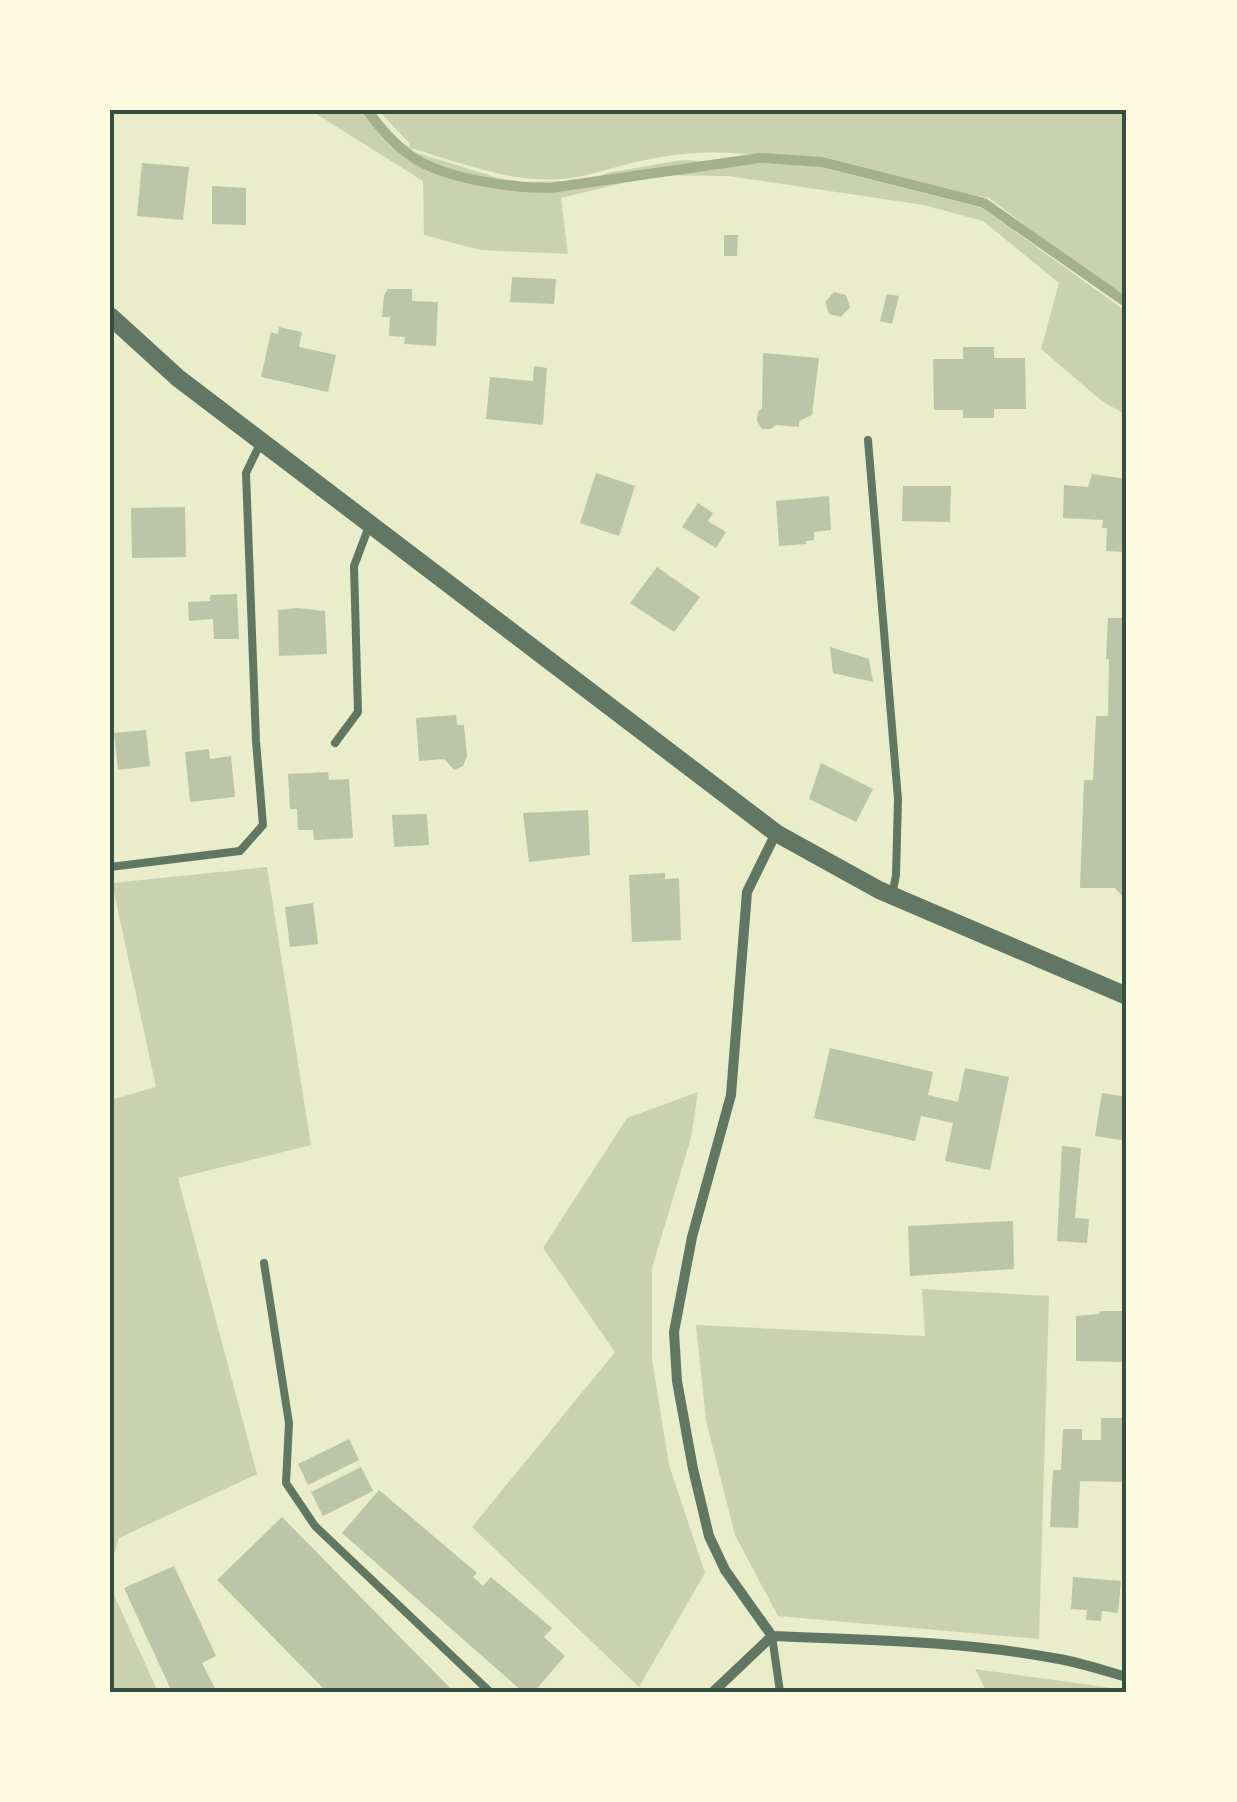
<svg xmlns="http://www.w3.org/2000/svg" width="1237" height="1802" font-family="Spectral,serif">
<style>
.green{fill:#cad2ad}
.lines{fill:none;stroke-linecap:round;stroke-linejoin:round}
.stream{stroke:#a3b18a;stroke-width:10}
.building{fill:#bcc5a7}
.service{stroke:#617663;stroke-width:8}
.minor{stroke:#617663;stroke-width:10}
.tertiary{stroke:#617663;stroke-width:18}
.neatline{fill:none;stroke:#344e41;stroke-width:4}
</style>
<rect width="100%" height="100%" fill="#e9edc9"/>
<path class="green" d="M310 110H371L408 150 498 178 523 182 559 181 576 188 607 173 682 160 813 166C755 151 704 148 645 160 618 165 589 177 562 179 510 183 459 162 410 148L409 143 378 110H1127V301L989 198 829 169 982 208 1127 312V415L1103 402 1041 349 1059 283 983 221 924 205 728 176 656 175 561 198 568 254 480 250 424 235 423 181Z
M267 867 311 1145 178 1178 257 1474 119 1538 110 1568V1100L156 1087 112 883Z
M698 1092 691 1138 652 1268V1359L669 1465 705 1573 639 1687 472 1527 615 1352 543 1248 627 1118Z
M922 1289 1049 1296 1039 1639 778 1616 735 1535 706 1421 696 1325 925 1336Z
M110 1586 158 1692H110Z
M975 1669 1127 1690V1692H987Z"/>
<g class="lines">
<path class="stream" d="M367 110C379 127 394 144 411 156 443 179 512 188 550 188L760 158 822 162 984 203 1127 303"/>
</g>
<path class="building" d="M142 163 189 167 183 220 137 216Z
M212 186 246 188V225L212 224Z
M724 235H738L737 256H724Z
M512 277 556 279 554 304 510 302Z
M388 289H412V301L438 302 436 346 404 344 405 337 389 336 390 317H382L384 295Z
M834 292 846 295 850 307 841 317 829 314 825 302Z
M887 294 899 296 892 324 880 321Z
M279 327 302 332 299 347 336 355 328 392 261 377 271 332 278 334Z
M963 347H994V358H1025L1026 409H994V418H963V410H934L933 359H963Z
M763 353 819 358 812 415 799 421V427L776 425 771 429H762L757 421 758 412 762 408Z
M534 366 547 368 543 425 486 419 490 377 533 381Z
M596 473 635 486 619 536 580 523Z
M1092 474 1127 479V552L1106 551 1107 528H1102L1103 520 1063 518 1064 485 1088 487Z
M903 486H951L950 522 902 521Z
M829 496 831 530 814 532V540L806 541V544L779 546 776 501Z
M698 503 713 513 708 521 726 532 716 548 682 527Z
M185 507 186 557 132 558 131 508Z
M657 567 700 597 674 632 630 603Z
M237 594 239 639H214L213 619 189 621 188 602 210 601V595Z
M298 608 325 611 327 654 279 656 278 610Z
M1108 618H1127V902L1115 888H1080L1084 780H1093L1096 716H1108L1109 659H1106Z
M830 647 869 659 873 682 833 673Z
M456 715 457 725H464L467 757 463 766 454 770 444 759 419 761 416 718Z
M146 730 150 766 118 770 114 733Z
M209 749 210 759 231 756 235 797 190 802 185 752Z
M821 763 873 789 856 822 809 799Z
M328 772 329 780 349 779 353 838 314 840 313 830H298L297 809H290L288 774Z
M588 810 590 855 529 862 523 813Z
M427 814 429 845 394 847 392 815Z
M665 873V879L679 878 681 940 632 942 629 875Z
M313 903 318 944 290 947 285 907Z
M830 1048 933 1072 928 1095 958 1102 965 1068 1009 1077 990 1170 945 1161 953 1123 921 1116 915 1141 814 1118Z
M1102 1093 1127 1097V1141L1095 1136Z
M1062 1146 1081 1148 1075 1218 1089 1219 1087 1243 1057 1241Z
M1013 1221 1014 1269 910 1276 908 1226Z
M1100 1311H1126V1362L1076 1361V1316L1099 1314Z
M1101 1418H1127V1482L1080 1481 1078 1528 1050 1527 1053 1470H1061L1063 1429H1082V1440H1101Z
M349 1439 359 1460 308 1485 298 1464Z
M361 1467 373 1491 323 1516 311 1492Z
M379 1490 477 1573 473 1577 483 1586 491 1577 552 1628 544 1637 565 1656 534 1692H523L342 1533Z
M282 1517 454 1692H327L217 1580Z
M174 1566 216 1656 202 1663 217 1692H172L124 1588Z
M1073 1577 1121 1581 1118 1613 1102 1611 1101 1621 1086 1620 1087 1610 1071 1609Z"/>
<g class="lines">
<path class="service" d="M868 440 898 799 896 875 892 896
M335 743 358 712 354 566 369 526
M110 867 240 851 263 825 256 741 246 473 260 444
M264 1263 289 1423 286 1483 315 1526 490 1692
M772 1636 780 1692"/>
<path class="minor" d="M776 833 747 892 731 1095 692 1237 674 1332 677 1381 693 1469 709 1536 725 1570 772 1636C867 1640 965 1641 1059 1659 1082 1663 1105 1671 1127 1677
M713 1692 772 1636"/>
<path class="tertiary" d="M110 316 178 378 776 833 879 890 1127 996"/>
</g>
<rect width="1237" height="1802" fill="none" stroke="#fefae0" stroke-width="225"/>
<rect x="112" y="112" width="1012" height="1578" class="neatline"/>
</svg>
